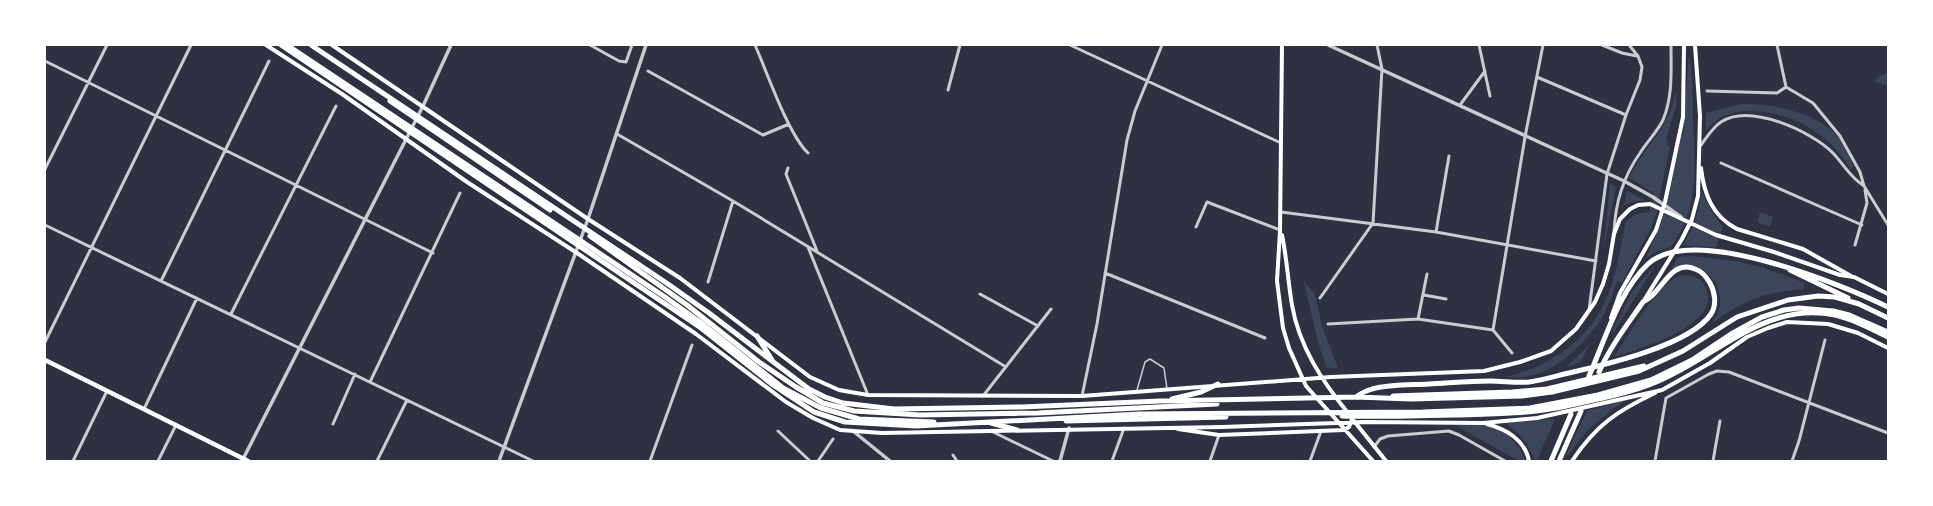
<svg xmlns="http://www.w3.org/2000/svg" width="1933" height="506" font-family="'PT Serif',serif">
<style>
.green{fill:#3c4559}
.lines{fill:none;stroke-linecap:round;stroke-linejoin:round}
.service{stroke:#caccd0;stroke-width:1.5}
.minor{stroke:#caccd0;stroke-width:3}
.tertiary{stroke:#caccd0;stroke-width:3.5}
.secondary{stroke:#fff;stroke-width:4}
.primary{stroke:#fff;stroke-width:4.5}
.motorway{stroke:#fff;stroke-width:5}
</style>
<rect width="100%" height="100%" fill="#2d3142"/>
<path class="green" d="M1689 53C1693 75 1693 98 1693 120 1695 161 1700 210 1672 245 1669 249 1661 249 1656 252 1652 254 1649 257 1646 259L1660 224 1681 136H1683Z
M1888 73V86L1875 82 1877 77Z
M1676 89V107L1666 139 1668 141 1667 145 1670 146 1656 215 1650 230 1622 283 1617 281C1613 293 1609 305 1603 316 1587 342 1557 373 1524 377 1518 378 1512 377 1506 377 1552 365 1589 341 1608 295 1617 271 1621 245 1626 221L1636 214 1649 212 1654 193 1629 178C1646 144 1670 129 1676 89Z
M1742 104C1771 103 1819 113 1838 137 1845 146 1849 157 1854 167L1850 169C1841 152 1826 138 1810 128 1782 111 1727 99 1706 131V113Z
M1610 184 1616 187 1603 252Z
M1701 189C1707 204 1713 215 1723 227L1716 247 1683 245C1694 227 1700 210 1701 189Z
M1627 191 1645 200 1629 203 1624 206Z
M1760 212 1773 217 1770 227 1757 222Z
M1690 256 1736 261 1764 268 1805 283 1804 289C1766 292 1741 301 1710 325 1712 322 1715 318 1717 315 1730 285 1700 256 1671 269L1678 257Z
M1656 264 1614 332 1612 331 1633 290Z
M1681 275C1692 275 1701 277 1706 288 1722 326 1638 349 1614 357 1627 337 1659 282 1681 275Z
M1304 283 1314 292 1323 329 1338 368H1327L1319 346Z
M1589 345 1581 362 1566 367Z
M1631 398 1614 408 1589 429 1563 461 1587 411Z
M1555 419 1537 461H1535C1529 444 1519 432 1504 422Z
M1484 424C1503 430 1520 441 1525 461H1519L1455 425Z"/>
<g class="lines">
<path class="service" d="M1137 390 1145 362 1150 359 1164 368 1167 389"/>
<path class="minor" d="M590 45 619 61 626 62 632 45
M755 45C767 72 788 134 808 153
M1070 45 1281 143
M1479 45 1490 96
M1602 45 1622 53 1637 56
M1777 45 1786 87
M45 61 433 253
M648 71 763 135 789 124
M1537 77 1626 115
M1786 87 1813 103 1840 136 1860 172 1864 186 1888 225
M948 90 960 45
M1707 91 1777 93 1786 87
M1460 105 1485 71
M617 134 733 201 1006 367
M1701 145C1707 137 1713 127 1721 122 1750 103 1811 131 1833 153 1845 166 1849 176 1864 186
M1721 163 1862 225
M788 168 786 174 817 251
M45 169 107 45
M1281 212 1436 232 1596 261
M45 225 533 461
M1196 227 1207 202 1280 230
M1436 232 1449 156
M1614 233C1615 203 1623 177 1640 153 1647 142 1657 132 1663 120 1673 96 1671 71 1671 45
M1855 245 1867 203 1865 190
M808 247 868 395
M1105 273 1265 338
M161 281 269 61
M708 282 733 201
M980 294 1038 326
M1424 295 1446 299
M1320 298 1373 223 1382 69 1377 45
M1589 310 1607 174 1626 115 1640 80 1642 67 1638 56 1629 45
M231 314 336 106
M1418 319 1427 274
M1328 324 1418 319 1493 330
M45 342 191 45
M1512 353 1493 330 1525 137 1543 45
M370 382 460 193
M983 396 1051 309
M1082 396 1097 324 1127 140 1135 111 1162 45
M144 409 197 298
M333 424 355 374
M778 431 810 461
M991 431 1053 461
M1374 447 1380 439 1388 436 1449 431 1459 435 1505 461
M953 455 957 461
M73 461 107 391
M158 461 176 425
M377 461 407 400
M650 461 692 345
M818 461 833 439
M1112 461 1124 428
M1210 461 1219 435
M1310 461 1321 431
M1655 461 1666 398 1709 374 1717 371 1729 372 1888 433
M1713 461 1720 421
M1792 461 1799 441 1825 340"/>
<path class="tertiary" d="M1328 45 1624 181 1653 197 1681 217
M853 431 890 461
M242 461 423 106 451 45
M499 461 588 219 646 45
M1060 461 1069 428"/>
<path class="secondary" d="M266 45 342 94 467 182 580 255 696 334 786 402 813 418 840 430 882 433 1222 427 1365 422 1483 423 1537 418 1662 390 1710 363 1747 337 1768 328 1787 322 1828 324 1858 333 1888 348
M332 45 588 219 680 278 810 377 839 390 868 395 1082 396 1331 377 1484 371 1520 362 1551 351 1576 329 1595 302 1603 284 1609 264 1614 234 1620 219 1630 209 1638 205 1650 204 1716 235 1774 252 1840 275 1854 277 1888 294
M1282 45 1280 231 1277 281 1283 328 1289 348 1306 386 1373 461
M1701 168C1704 194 1712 216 1737 229L1803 249 1851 276
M1282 235C1287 259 1288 282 1292 305 1299 346 1322 381 1348 413
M1643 302 1682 239 1692 219 1698 196 1700 116 1695 45
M1611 318 1620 293 1656 230 1665 202 1683 117 1684 45
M1354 421 1386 461
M1487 424C1506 429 1525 440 1529 461
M1178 429 1219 435 1344 430 1349 427 1352 419
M1572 461C1596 425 1617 411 1655 393"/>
<path class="primary" d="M45 360 248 461"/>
<path class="motorway" d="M281 45 701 328 773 385 814 412 845 422 916 426 1140 414 1423 412 1530 408 1598 395 1651 380 1692 360 1731 334 1762 317 1784 310 1799 308 1833 311 1849 315 1888 332
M287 45 665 297 700 322 783 388 821 408 859 419 934 422
M311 45 668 284 709 313 809 389 825 397 843 403 894 409 1022 407 1160 401 1356 397 1411 399 1522 396 1552 392 1639 371 1683 351 1737 317 1788 300 1818 296 1835 297 1859 304 1888 318
M390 101 550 210
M590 236 687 305 759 362 796 387 823 403 854 411 920 415 1038 413 1217 404
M1790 270 1848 298
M757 336 772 360
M1589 376C1605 340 1619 291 1648 264 1692 223 1841 284 1888 307
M1393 396 1512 392 1547 389 1644 366
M1356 397C1361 393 1366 391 1372 389 1390 384 1410 385 1429 384 1449 383 1470 381 1490 381 1503 381 1516 383 1529 382 1544 380 1559 375 1573 372 1608 364 1690 345 1711 314 1717 305 1715 292 1710 283 1706 276 1701 271 1695 269 1670 258 1661 295 1643 302 1627 325 1610 347 1599 372
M1172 399 1201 392 1218 384
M1342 416C1379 417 1417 416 1454 415 1490 414 1526 414 1562 407 1598 399 1636 393 1669 376 1723 350 1769 302 1835 315 1854 319 1871 329 1888 337
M1066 421 1226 417
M991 423 1017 430
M1551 461 1571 414
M1559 461 1581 411"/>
</g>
<rect width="1933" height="506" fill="none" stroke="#ffffff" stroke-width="92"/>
</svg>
